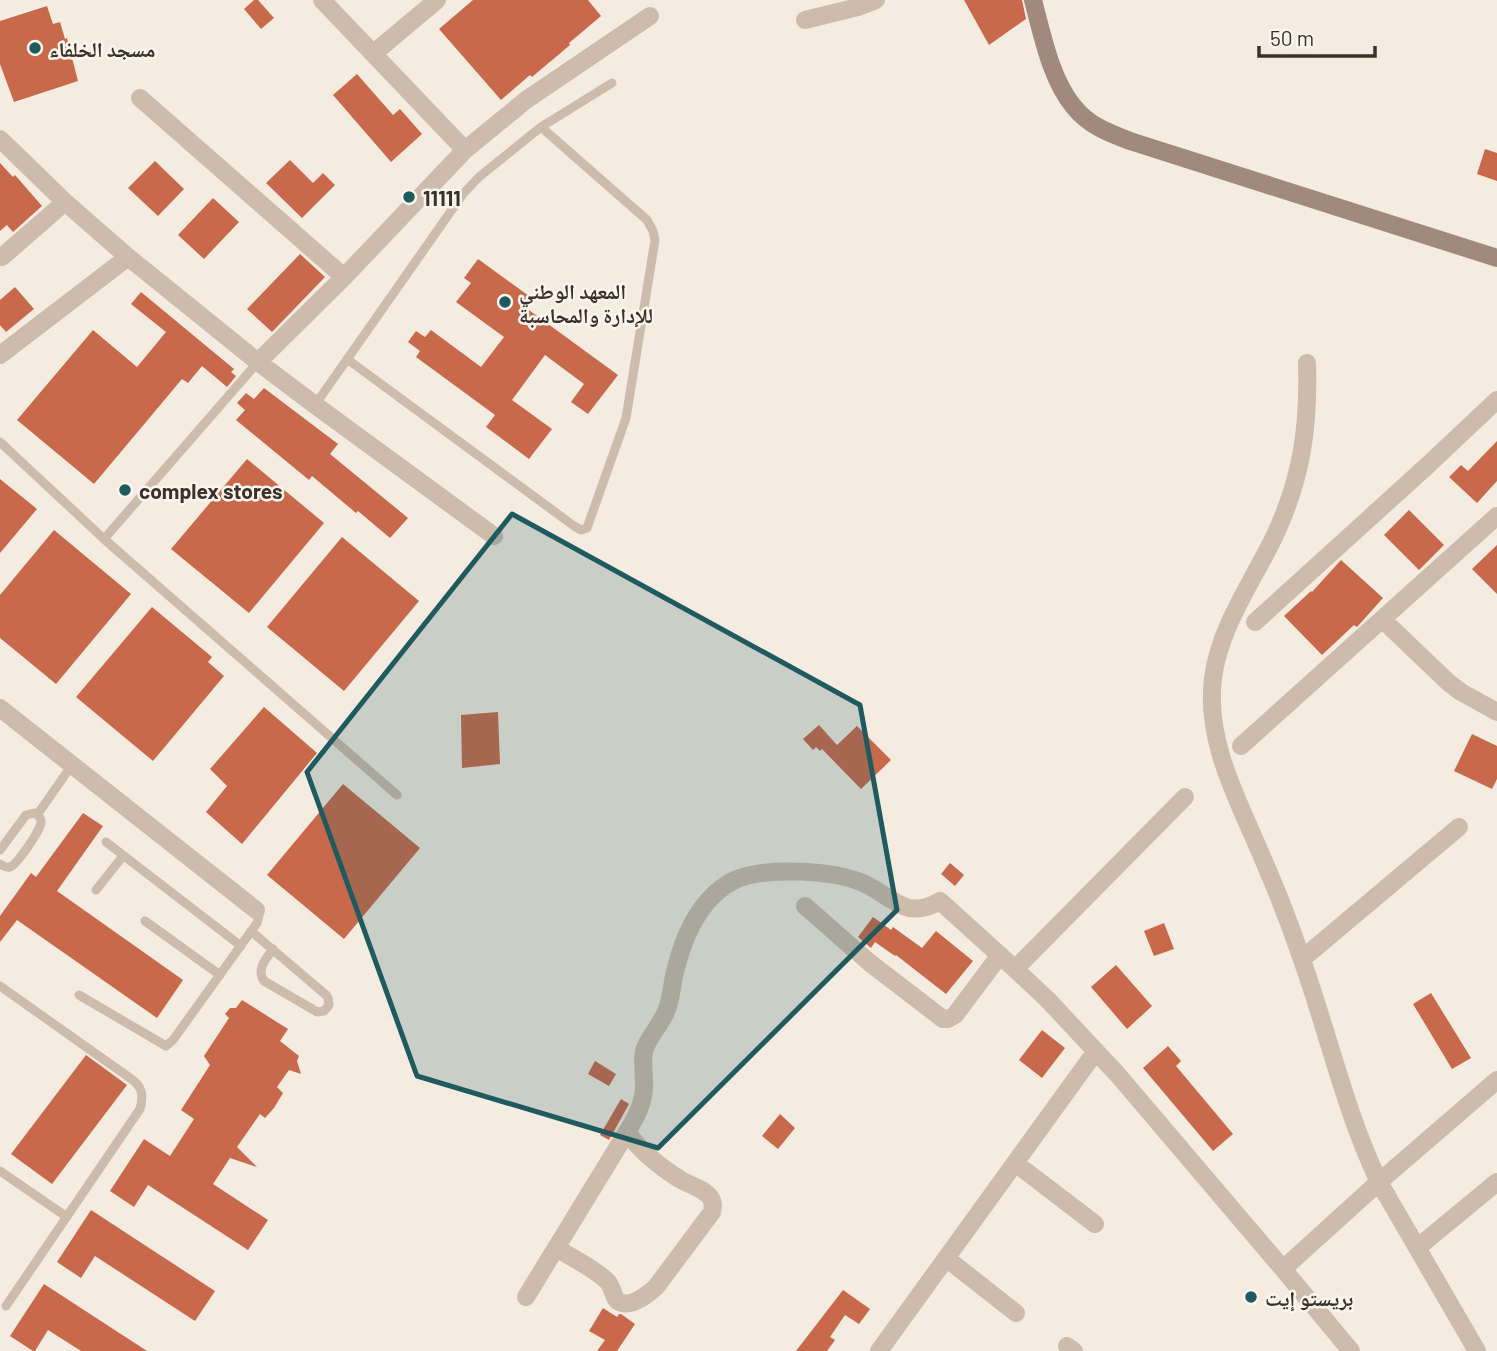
<svg xmlns="http://www.w3.org/2000/svg" width="1497" height="1351" font-family="Barlow,'Noto Naskh Arabic',sans-serif">
<style>
.building{fill:#c8694b}
.lines{fill:none;stroke-linecap:round;stroke-linejoin:round}
.lane{stroke:#cdbbac;stroke-width:9}
.street{stroke:#cdbbac;stroke-width:18}
.secondary{stroke:#a18a7d;stroke-width:18}
.marked{fill:#1f5a5e;fill-opacity:0.2;stroke:#1f5a5e;stroke-width:5;stroke-linejoin:round}
.poi-dot{fill:#1f5a5e;stroke:#fbf5ee;stroke-width:2.5}
.labels{text-anchor:middle;dominant-baseline:central;stroke-width:5;stroke-linejoin:round;paint-order:stroke}
.poi-label{font-size:21px;font-weight:bold;fill:#3b302b;stroke:#fbf5ee;text-anchor:start}
</style>
<rect width="100%" height="100%" fill="#f4ebe1"/>
<path class="building" d="M254 0H258L274 18 261 29 244 9Z
M473 0H588L601 16 569 43 570 45 532 77 530 75 501 100 439 29Z
M964 0H1022L1026 19 989 45Z
M47 6 53 24 60 22 65 39 67 38 78 81 14 102 0 64V21Z
M357 74 393 115 400 109 422 134 391 162 333 95Z
M1485 149 1497 153V181L1477 174Z
M290 160 313 183 323 173 335 185 302 218 266 183Z
M155 161 184 189 158 216 128 188Z
M0 163 13 177 15 175 42 206 13 232 7 225 0 231Z
M213 198 239 222 204 259 178 235Z
M300 254 325 277 272 332 247 309Z
M478 259 529 296 522 305 618 375 588 414 571 402 584 384 545 355 512 400 552 429 529 459 486 427 495 415 416 357 420 351 408 342 416 331 425 337 431 330 481 367 504 337 456 302 471 283 464 278Z
M15 287 34 309 6 332 0 325V300Z
M141 292 234 369 231 372 236 376 227 387 202 366 188 383 182 379 94 484 17 420 93 330 137 367 166 332 131 304Z
M264 388 338 444 330 454 408 518 390 538 358 511 356 513 312 476 309 480 236 420 245 410 237 403 246 393 254 399Z
M1497 441V481L1477 503 1449 477 1461 465 1468 471Z
M247 459 324 523 249 613 171 549Z
M0 479 37 509 0 553Z
M1409 510 1444 545 1419 570 1384 535Z
M54 530 131 594 56 684 0 638V595Z
M342 537 419 601 344 691 267 627Z
M1497 545V594L1472 569Z
M1341 560 1383 598 1357 627 1354 625 1322 655 1284 616 1311 591 1312 592Z
M152 607 212 657 208 662 224 676 153 761 76 697Z
M264 707 317 753 242 844 206 812 227 786 210 769Z
M498 712 500 764 462 768 461 715Z
M819 725 837 745 857 726 891 760 861 789 822 749 820 751 816 747 813 750 803 739Z
M1472 734 1497 746V779L1492 789 1454 771Z
M343 784 420 848 344 939 267 875Z
M83 813 103 826 57 891 183 980 157 1018 17 920 0 942V916L31 873 36 877Z
M950 863 964 875 955 886 941 874Z
M873 917 891 930 893 927 922 948 936 931 973 961 946 994 896 955 895 956 875 942 871 948 858 937Z
M1164 923 1174 949 1154 956 1144 931Z
M1116 965 1152 1006 1127 1029 1091 987Z
M1431 993 1471 1058 1452 1069 1413 1004Z
M242 1000 288 1029 280 1041 299 1056 297 1061 301 1074 289 1070 277 1087 283 1093 274 1108 265 1118 260 1114 237 1147 257 1167 230 1158 213 1184 268 1220 248 1250 148 1185 134 1207 110 1191 144 1139 170 1156 194 1119 181 1110 210 1065 204 1056 229 1018 225 1014 230 1008H236Z
M1042 1030 1065 1048 1042 1078 1019 1060Z
M1168 1046 1181 1061 1176 1066 1233 1134 1213 1151 1143 1068Z
M86 1055 127 1085 52 1184 11 1154Z
M595 1061 616 1074 609 1086 588 1074Z
M621 1099 629 1104 609 1140 600 1135Z
M780 1114 795 1128 778 1149 762 1136Z
M91 1210 215 1291 195 1321 95 1256 81 1278 57 1262Z
M44 1284 147 1351H81L48 1330 35 1351H33L10 1336Z
M843 1290 870 1309 859 1324 845 1315 830 1337 835 1340 827 1351H796Z
M603 1308 617 1317 619 1314H621L635 1324 617 1351H597L605 1340 589 1331Z"/>
<g class="lines">
<path class="lane" d="M347 359 574 526 581 530 587 528 626 418 655 240 653 231 647 220 541 127
M315 405 463 194 479 177 541 127 612 83
M0 442 104 539 397 795
M104 539 258 362
M37 815 72 765
M106 842 241 946
M0 850 26 815 34 813C38 815 40 816 41 821 43 827 17 865 10 867 5 868 4 866 0 864
M96 890 123 856
M145 921 220 975
M251 931 326 995 328 998 329 1005 324 1011 317 1012 314 1010 264 981C256 969 266 959 273 949
M0 986 130 1078C142 1086 144 1095 140 1109L6 1306
M79 995 166 1046 173 1040 257 923 259 916 256 910
M0 1171 67 1217"/>
<path class="street" d="M322 0 465 150
M805 20 858 7 876 0
M374 53 437 0
M140 98 344 277
M0 139 65 202 128 257 258 362 315 405 494 536
M2 257 65 202
M0 355 128 257
M258 362 344 277 465 150 526 100 650 16
M1307 363C1309 426 1302 476 1276 533 1254 580 1220 625 1213 678 1205 743 1239 801 1263 859 1277 891 1290 924 1301 957 1328 1032 1345 1111 1379 1182L1477 1351
M1383 620 1449 683 1461 692 1497 712
M1255 622 1428 465 1497 400
M0 708 256 910
M1241 746 1497 516
M805 906 870 963 943 1019H948L955 1015 1000 955
M1302 959 1459 827
M1015 969 1185 797
M1015 1163 1095 1224
M556 1248C571 1257 595 1269 607 1281 614 1287 612 1301 622 1303 634 1306 648 1294 656 1287L712 1212C713 1207 714 1202 710 1197 704 1189 690 1185 681 1180 660 1167 641 1152 627 1132
M1417 1248 1497 1182
M946 1258 1016 1313
M1283 1269 1379 1182 1497 1080
M526 1297 627 1132C637 1116 645 1101 644 1082 644 1071 642 1061 644 1051 649 1035 662 1024 667 1009 672 996 672 981 676 968 685 932 702 895 737 879 767 867 833 870 863 883 878 889 893 904 909 908 920 910 930 907 940 901L1015 969 1048 1000 1118 1075 1283 1269 1351 1351
M1067 1346 1074 1351
M879 1351 1096 1051"/>
<path class="secondary" d="M1033 0C1042 34 1051 80 1074 107 1088 125 1109 133 1130 141L1497 258"/>
</g>
<path class="marked" d="M512 514 860 705 897 910 658 1148 417 1076 307 772Z"/>
<g class="poi-dot">
<circle cx="35" cy="48" r="7"/>
<circle cx="409" cy="197" r="7"/>
<circle cx="505" cy="302" r="7"/>
<circle cx="125" cy="490" r="7"/>
<circle cx="1251" cy="1297" r="7"/>
</g>
<g class="labels">
<g class="poi-label">
<text x="49" y="48">مسجد الخلفاء</text>
<text x="423" y="197">11111</text>
<text x="519" y="290">المعهد الوطني<tspan x="519" dy="24">للإدارة والمحاسبة</tspan></text>
<text x="139" y="490">complex stores</text>
<text x="1265" y="1297">بريستو إيت</text>
</g>
</g>
<path d="M1259 46v10h116v-10" fill="none" stroke="#3b302b" stroke-width="3.5"/>
<text x="1270" y="46" font-size="21" fill="#3b302b" stroke="#fbf5ee" stroke-width="5" paint-order="stroke">50 m</text>
</svg>
